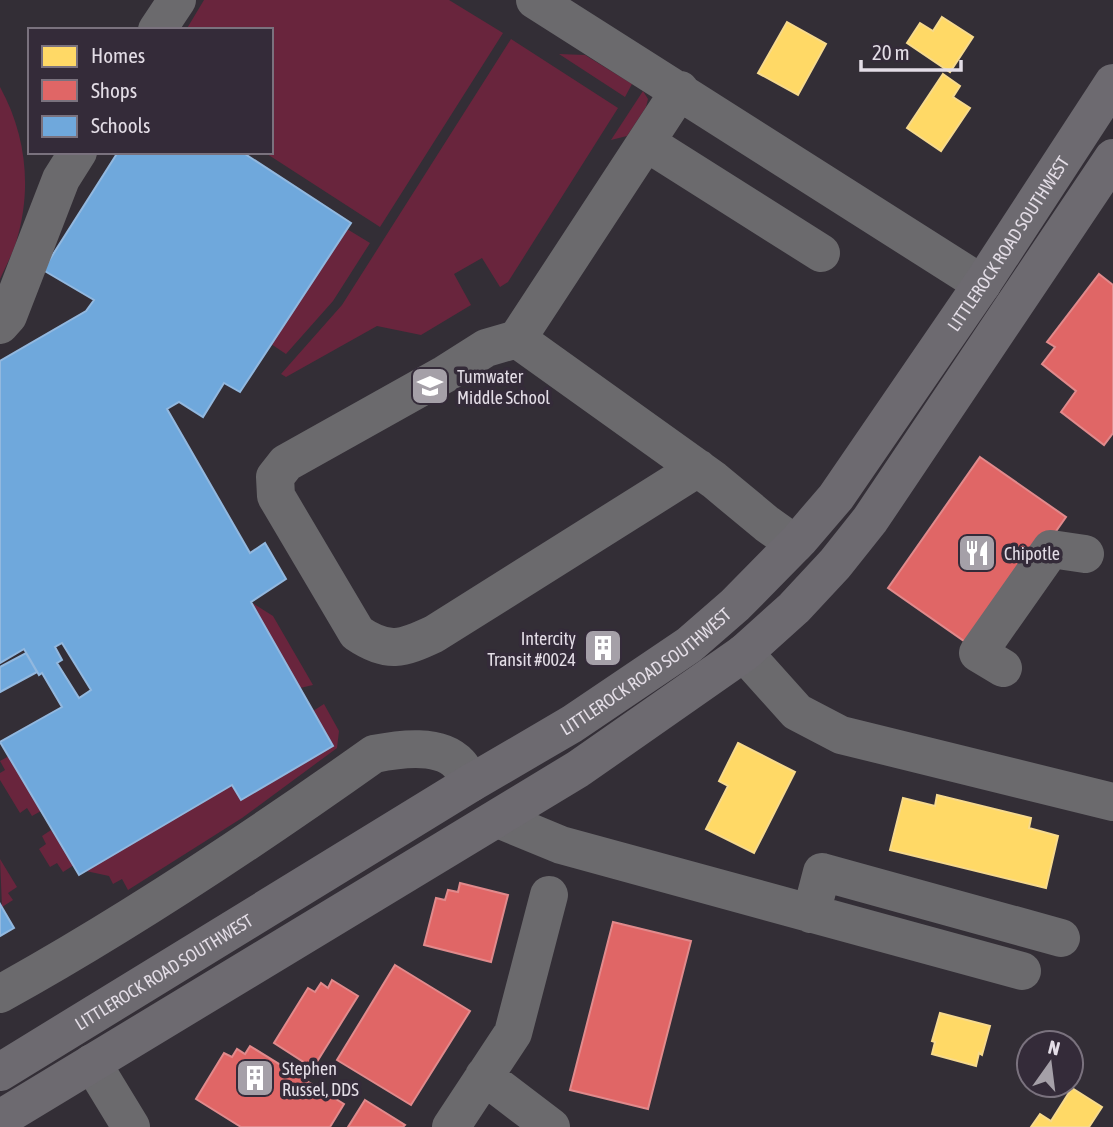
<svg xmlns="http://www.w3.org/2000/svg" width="1113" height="1127" font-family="'Asap Condensed',sans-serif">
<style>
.green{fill:#69253d}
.homes{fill:#ffd966;stroke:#f7da8c;stroke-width:2}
.shops{fill:#e06666;stroke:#e18a8c;stroke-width:2}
.schools{fill:#6fa8dc;stroke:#92b8df;stroke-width:2;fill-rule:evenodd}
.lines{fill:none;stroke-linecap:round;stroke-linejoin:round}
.minor{stroke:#6b6a6d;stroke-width:38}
.major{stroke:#6d6a70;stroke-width:38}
.labels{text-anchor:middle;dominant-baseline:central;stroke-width:7;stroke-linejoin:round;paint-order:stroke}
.street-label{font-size:18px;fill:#e3dde6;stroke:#342b39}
.poi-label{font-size:18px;fill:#e3dde6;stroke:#342b39;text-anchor:start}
</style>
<rect width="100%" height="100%" fill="#332e36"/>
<path class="green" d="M204 0H449L503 33 380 227 264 152H271V30H186Z
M511 39 618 108 508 282 500 287 482 258 454 274 471 305 421 335 377 326 286 377 281 374 342 305Z
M559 54 585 55 632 84 625 97Z
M0 87C26 134 32 188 17 239 13 253 6 266 0 279Z
M643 91 648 99 646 107 627 136 611 140Z
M347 229 370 243 333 301 286 354 271 344Z
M251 602 273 616 313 685 300 688Z
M324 704 339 731 337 748 242 818 128 890 122 879 113 884 109 876 86 871 232 785 241 799 333 746 313 711Z
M9 756 41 811 32 816 27 808 20 813 0 780V773L5 770 0 761Z
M51 830 74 865 63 872 57 863 50 867 39 849 46 844 42 836Z
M0 859 17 887 8 893 13 900 2 907Z"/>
<path class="homes" d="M942 17 973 37 950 72 907 43 920 23 933 31Z
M787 22 826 44 798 95 758 73Z
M943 74 960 86 953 97 970 108 941 151 907 128Z
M738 743 795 772 754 853 706 829 728 786 719 781Z
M937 795 1031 818 1029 828 1058 836 1046 888 890 850 903 798 935 806Z
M940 1013 990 1026 982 1055 979 1053 976 1066 932 1054 935 1042 932 1041Z
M1072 1088 1102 1107 1089 1127H1031L1040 1114 1051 1121Z"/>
<path class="shops" d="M1099 274 1113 285V433L1104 445 1061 412 1076 391 1042 364 1055 347 1047 342Z
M980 457 1066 517 974 648 888 588Z
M460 883 508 895 491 962 424 945 436 898 445 900 448 890 458 892Z
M613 922 691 941 648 1109 570 1090Z
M395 965 470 1011 411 1105 337 1060Z
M332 980 358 996 313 1068 274 1043 308 988 315 992 321 983 328 988Z
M250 1046 344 1104 330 1127H241L196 1099 224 1053 232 1057 237 1049 245 1054Z
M365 1100 405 1125 403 1127H348Z"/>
<path class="schools" d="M118 152H242L351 223 240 392 224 383 203 417 179 402 167 409 250 553 265 543 286 579 251 602 333 746 241 800 232 785 79 875 0 742 62 707 42 673 39 675 24 649 0 663V361L86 311 94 300 43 270ZM62 643 91 690 79 698 57 663 62 660 55 647Z
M606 641 611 647 599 654 596 648Z
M26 653 37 672 0 692V667Z
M0 904 14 928 0 936Z"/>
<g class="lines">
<path class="minor" d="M535 0 982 284
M157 30 177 0
M680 90 517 339 486 348 445 374 286 463 275 477 276 496 357 633C388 654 402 649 434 634L698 468
M647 143 821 253
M0 325 8 316 61 179 78 152
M517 339 714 480 767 524 795 544
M744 653 797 712 841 735 1113 802
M1003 668 978 653 1051 549 1085 554
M498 819 561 845 1022 971
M811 914 822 872 1061 938
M0 994C130 922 253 840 374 754 399 749 440 743 459 764 464 769 467 777 471 783
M92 1063 131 1127
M484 1076 551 1127
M451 1127 513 1033 549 895"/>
<g class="major">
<path id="s1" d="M0 1072 471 783 572 724 689 645 735 605 800 539 836 497 982 284 1113 83"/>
<path d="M0 1119 578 769 744 653 794 608 835 564 870 520 1113 158"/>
</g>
</g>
<defs>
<symbol id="school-square" viewBox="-11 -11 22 22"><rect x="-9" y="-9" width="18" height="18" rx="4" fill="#a5a0a8" stroke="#342b39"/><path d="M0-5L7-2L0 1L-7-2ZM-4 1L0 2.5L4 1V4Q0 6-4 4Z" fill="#fff"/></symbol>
<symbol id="restaurant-square" viewBox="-11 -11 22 22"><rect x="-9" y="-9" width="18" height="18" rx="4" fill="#a5a0a8" stroke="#342b39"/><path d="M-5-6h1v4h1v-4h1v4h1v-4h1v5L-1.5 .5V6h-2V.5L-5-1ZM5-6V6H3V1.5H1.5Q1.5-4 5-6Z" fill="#fff"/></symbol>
<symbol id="building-square" viewBox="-11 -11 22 22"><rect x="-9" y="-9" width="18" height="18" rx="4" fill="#a5a0a8" stroke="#342b39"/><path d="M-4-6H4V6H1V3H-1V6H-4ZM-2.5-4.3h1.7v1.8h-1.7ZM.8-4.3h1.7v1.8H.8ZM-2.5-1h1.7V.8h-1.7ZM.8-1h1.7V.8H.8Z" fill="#fff"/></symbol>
</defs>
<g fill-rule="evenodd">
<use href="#school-square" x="408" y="364" width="44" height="44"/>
<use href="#restaurant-square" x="955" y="531" width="44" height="44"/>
<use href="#building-square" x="581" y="626" width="44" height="44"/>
<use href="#building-square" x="233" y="1056" width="44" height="44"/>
</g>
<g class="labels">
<g class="street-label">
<text stroke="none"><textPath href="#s1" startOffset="1326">LITTLEROCK ROAD SOUTHWEST</textPath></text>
<text stroke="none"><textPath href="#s1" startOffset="760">LITTLEROCK ROAD SOUTHWEST</textPath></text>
<text stroke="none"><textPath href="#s1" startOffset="192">LITTLEROCK ROAD SOUTHWEST</textPath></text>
</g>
<g class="poi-label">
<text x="457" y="376">Tumwater<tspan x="457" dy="21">Middle School</tspan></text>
<text x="1004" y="553">Chipotle</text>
<text x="576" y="638" text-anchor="end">Intercity<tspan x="576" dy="21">Transit #0024</tspan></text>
<text x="282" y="1068">Stephen<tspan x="282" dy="21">Russel, DDS</tspan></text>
</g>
</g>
<rect x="28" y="28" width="245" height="126" fill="#342b39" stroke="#7a727e" stroke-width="2"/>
<rect x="42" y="46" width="35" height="21" fill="#ffd966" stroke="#7a727e" stroke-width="2"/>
<text x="91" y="63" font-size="21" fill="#e3dde6">Homes</text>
<rect x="42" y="80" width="35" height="21" fill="#e06666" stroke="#7a727e" stroke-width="2"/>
<text x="91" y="98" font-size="21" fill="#e3dde6">Shops</text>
<rect x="42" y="116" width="35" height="21" fill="#6fa8dc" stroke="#7a727e" stroke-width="2"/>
<text x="91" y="133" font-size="21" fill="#e3dde6">Schools</text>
<g transform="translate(1050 1064) rotate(14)"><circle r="33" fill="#342b39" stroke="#7a727e" stroke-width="2"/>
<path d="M0-5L12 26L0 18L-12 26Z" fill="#a5a0a8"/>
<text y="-10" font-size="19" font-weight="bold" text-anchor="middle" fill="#e3dde6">N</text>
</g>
<path d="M861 60v10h100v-10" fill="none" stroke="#e3dde6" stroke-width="3.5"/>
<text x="872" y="60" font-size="21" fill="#e3dde6" stroke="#342b39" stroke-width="5" paint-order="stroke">20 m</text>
</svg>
